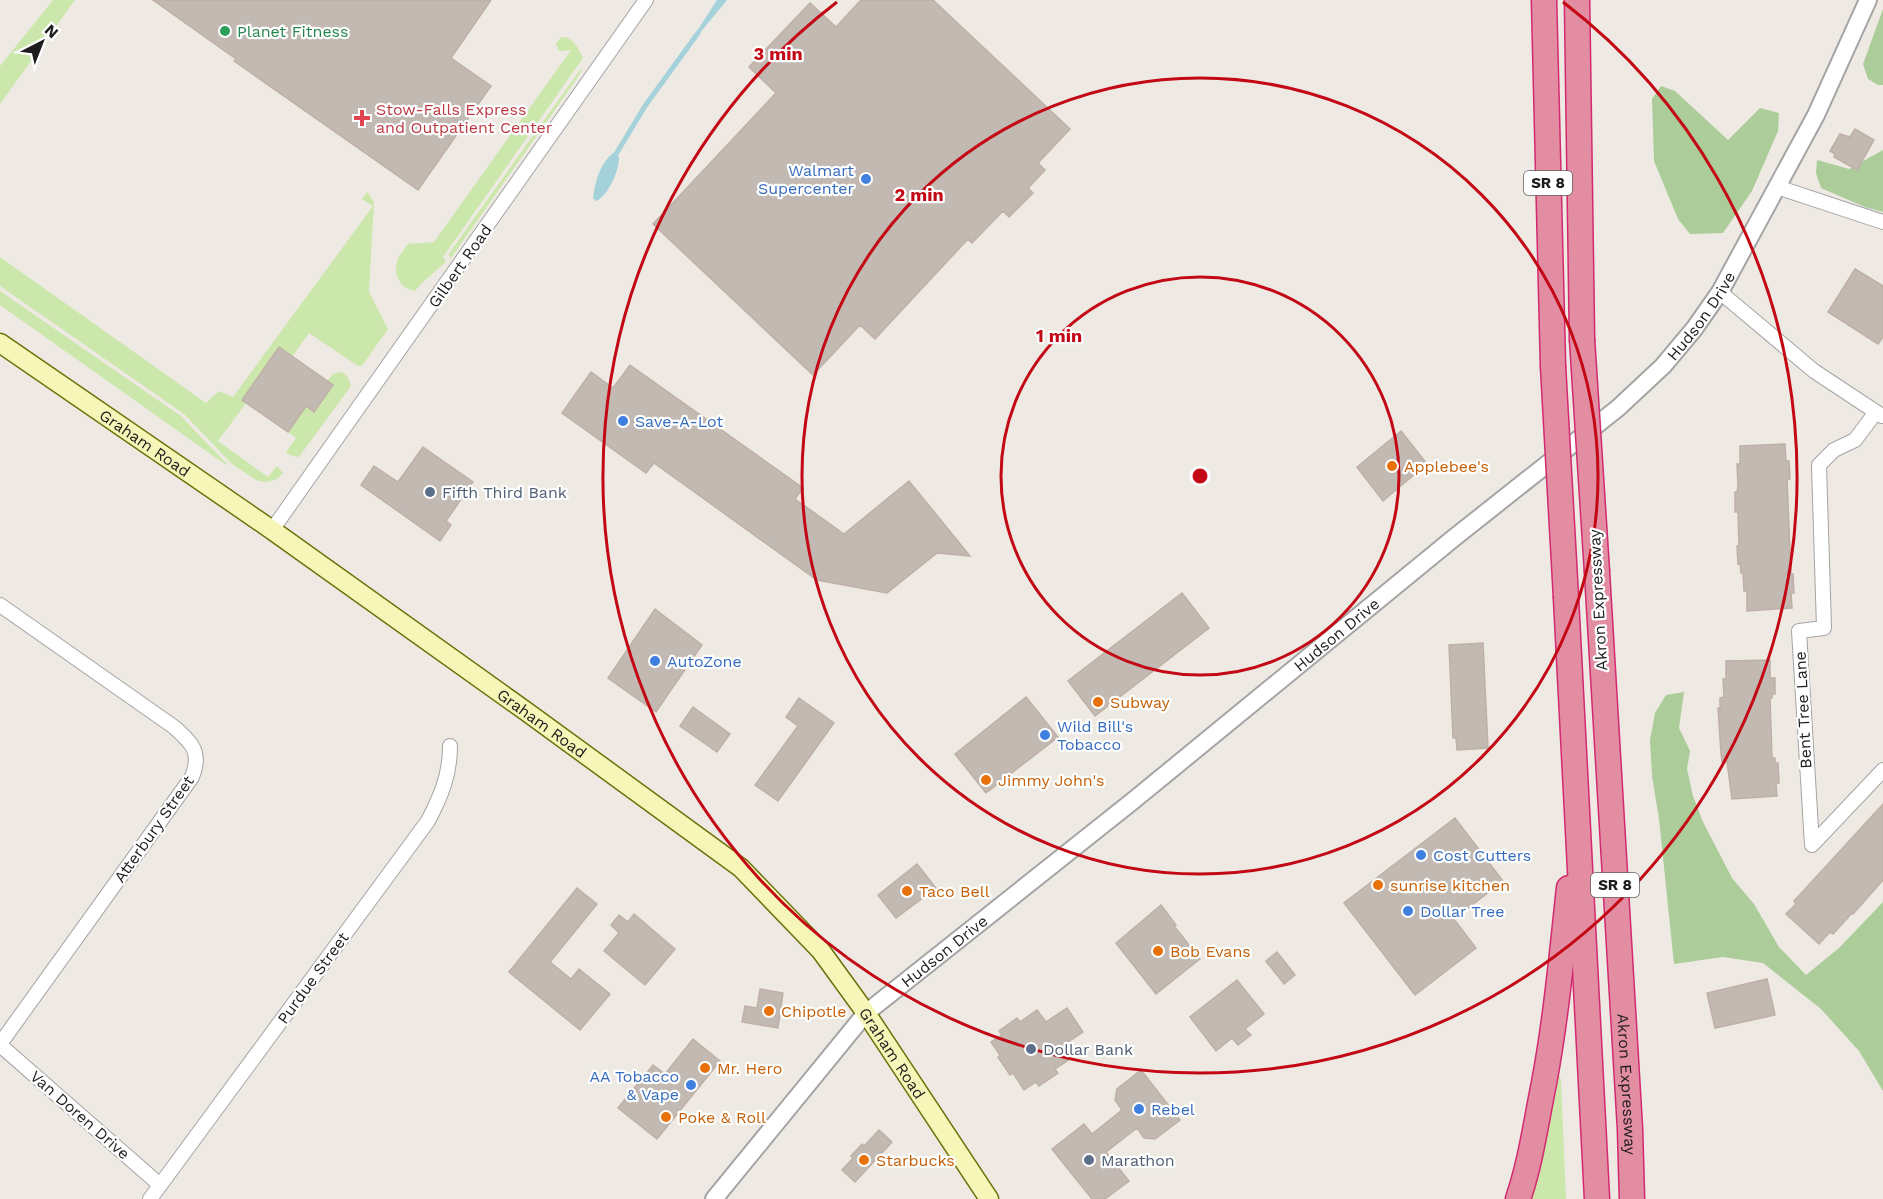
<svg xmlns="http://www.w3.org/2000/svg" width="1883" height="1199" font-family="'Work Sans',sans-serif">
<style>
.grass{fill:#cce7ab}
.forest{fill:#accc9a}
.water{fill:#a5d2da}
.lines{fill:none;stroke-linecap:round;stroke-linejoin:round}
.stream{stroke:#a5d2da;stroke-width:5}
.building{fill:#c2b9b3;stroke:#bfb0a6;stroke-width:1.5}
.minor-casing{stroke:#a4a4a4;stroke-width:16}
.tertiary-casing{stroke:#a4a4a4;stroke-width:20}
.secondary-casing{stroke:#6c7009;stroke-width:21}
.motorway-casing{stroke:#d32a6f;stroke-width:27}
.minor{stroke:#fff;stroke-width:14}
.tertiary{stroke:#fff;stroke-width:16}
.secondary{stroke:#f7f6b9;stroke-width:18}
.motorway{stroke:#e38da3;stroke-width:24}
.motorway-bridge-casing{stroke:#d32a6f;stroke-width:27;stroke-linecap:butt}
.motorway-bridge{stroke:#e38da3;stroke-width:24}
.ring{fill:none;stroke:#c30714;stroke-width:3}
.leisure-dot{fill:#2e9e5b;stroke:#fff;stroke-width:2}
.health-dot{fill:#e0444e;stroke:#fff;stroke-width:2}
.shop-dot{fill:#3f7fe0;stroke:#fff;stroke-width:2}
.food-dot{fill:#e8710a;stroke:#fff;stroke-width:2}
.service-dot{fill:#5c6f8a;stroke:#fff;stroke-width:2}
.labels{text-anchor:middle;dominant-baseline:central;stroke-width:4.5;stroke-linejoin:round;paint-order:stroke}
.shield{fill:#fff;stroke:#616161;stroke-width:1.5}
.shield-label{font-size:15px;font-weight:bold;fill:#1d1d1d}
.leisure-label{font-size:16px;fill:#27864d;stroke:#fff;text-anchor:start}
.health-label{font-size:16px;fill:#be3a42;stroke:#fff;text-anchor:start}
.shop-label{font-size:16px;fill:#366cbe;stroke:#fff;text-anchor:start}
.street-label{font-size:16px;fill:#1d1d1d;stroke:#fff}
.food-label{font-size:16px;fill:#c56008;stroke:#fff;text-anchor:start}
.service-label{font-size:16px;fill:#4e5e75;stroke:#fff;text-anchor:start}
.centre{fill:#c30714;stroke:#fff;stroke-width:3}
.ring-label{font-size:18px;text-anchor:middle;font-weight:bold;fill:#c30714;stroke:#fff;stroke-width:4.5;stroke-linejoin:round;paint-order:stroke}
</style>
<rect width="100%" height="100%" fill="#eeeae3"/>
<path class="grass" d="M53 0H75L0 104V66Z
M561 37C574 37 578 48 583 58L443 257 446 262 421 284 415 291C401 289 393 276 397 261 398 256 405 249 408 244L434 242 571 50 559 51 556 44Z
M582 67 580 74 451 258 448 255Z
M367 192 374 202 369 292 388 329 362 366H358L309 333 292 357 279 348 242 400 246 403 218 441 268 477 277 466 283 473 277 479 267 482 258 481 253 478 232 464 184 414 0 286V257L206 403 219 391 233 397 373 206 362 199Z
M0 291 181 416 227 464 226 465 0 305Z
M338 372C346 372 349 378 351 386L299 457 290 455 286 452 296 438 288 432 306 406 314 412 333 385 327 381 333 374Z
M1557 1076H1560L1561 1081 1566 1199H1526Z"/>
<path class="forest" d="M1883 9V85H1878L1868 79 1863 64Z
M1661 86 1675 91 1728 140 1760 108 1779 113 1778 131 1752 191 1723 233 1690 234 1678 219 1654 161 1652 99Z
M1883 150V212L1865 207 1821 188 1816 173 1817 160 1849 169Z
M1684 692 1679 728 1690 751 1687 769 1693 796 1703 822 1732 878 1754 904 1779 947 1806 975 1839 948 1883 902V1091L1859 1051 1821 1009 1763 963 1723 957 1674 964 1659 819 1652 776 1650 740 1655 713 1666 695Z"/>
<path class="water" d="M717 0H727L699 34 697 31Z
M613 153 619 157C620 169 607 198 596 201L593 198C595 182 600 163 613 153Z"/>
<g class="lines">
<path class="stream" d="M616 154 645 106 698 33"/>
</g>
<path class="building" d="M153 0H491L451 58 491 86 418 190 234 61 236 59Z
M861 0H933L1070 129 1038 163 1045 170 1028 188 1033 193 1009 217 1003 211 972 243 968 239 875 339 860 325 813 375 653 224 776 93 749 67 810 3 836 27Z
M1855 129 1874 140 1857 170 1834 157 1835 154 1830 151 1840 134 1850 137Z
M1855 269 1883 286V337L1878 344 1828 312Z
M279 347 333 385 314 412 306 406 288 432 242 400Z
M630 365 803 488 795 499 844 534 909 481 970 556 937 553 887 593 817 580 654 463 646 473 562 413 591 372 613 388Z
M1401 431 1427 464 1383 501 1357 467Z
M1785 444 1786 461H1789L1790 479H1787L1791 574H1793L1794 593H1791L1792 608 1747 611V591H1744L1743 573H1741L1740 563 1738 564 1737 546H1739L1738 512H1735V492H1737L1738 484 1737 464H1740V446Z
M423 447 473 482 446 521 451 525 440 541 361 485 374 466 398 482Z
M1182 593 1209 628 1095 716 1068 681Z
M655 609 702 645 656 712 608 678Z
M1483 643 1488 748 1457 750 1456 738H1453L1449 645Z
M1770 660V678H1775V694H1772V698H1770L1772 758H1775V763H1778L1779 783 1776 784 1777 796 1732 799 1727 762H1722L1721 753 1718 708H1720V698L1724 697 1723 679H1726V661Z
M1026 697 1058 737 986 793 955 754Z
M799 698 834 723 778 801 755 785 798 726 786 717Z
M693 707 730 734 717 752 680 726Z
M1883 804V880L1853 914 1852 913 1833 934 1830 932 1819 944 1786 914 1796 904 1794 901Z
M1455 818 1503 881 1454 919 1476 948 1415 995 1344 903Z
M917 864 936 888 896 918 878 895Z
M577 888 597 904 550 962 571 979 579 969 610 994 580 1030 509 972Z
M1161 905 1176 925 1174 926 1200 959 1156 994 1116 943Z
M634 914 675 949 645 985 604 951 619 933 611 925 619 915 628 922Z
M1277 952 1295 975 1284 984 1266 961Z
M1767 979 1775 1015 1715 1028 1707 993Z
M1237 980 1264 1014 1245 1029 1251 1035 1238 1045 1232 1038 1216 1051 1190 1017Z
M760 989 783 993 778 1028 742 1022 745 1006 757 1008Z
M1067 1008 1083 1032 1062 1046 1070 1059 1055 1069 1058 1073 1039 1086 1036 1082 1024 1090 1013 1073 1010 1075 998 1057 1000 1055 991 1042 1002 1035 999 1031 1017 1018 1020 1022 1037 1010 1046 1022Z
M693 1039 720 1061 657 1139 618 1108 653 1065 665 1074Z
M1141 1070 1180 1120 1155 1139 1144 1138 1137 1128 1106 1152 1129 1181 1105 1199H1092L1052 1149 1084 1124 1092 1134 1122 1110 1115 1100 1117 1089Z
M879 1130 892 1142 855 1182 842 1170 853 1158 851 1156 862 1144 864 1146Z"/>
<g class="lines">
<defs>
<path id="minor" d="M1777 187 1883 222
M1720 292 1814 371 1882 416
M1876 412 1855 440 1834 450 1819 465 1824 628 1799 631 1812 845 1883 770
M272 530 646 0
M0 605 174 727C192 743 202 752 192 777L0 1044
M0 1045 160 1185
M150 1199 428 821C441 796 450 775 450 746"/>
<g id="tertiary">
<path id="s1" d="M714 1199 866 1013 1134 800 1455 537 1618 408 1663 366 1694 329 1720 292 1816 115 1868 0"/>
</g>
<g id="secondary">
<path id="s2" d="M0 343 272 530 527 712 741 868 821 951 866 1013 989 1199"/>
</g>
<g id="motorway">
<path d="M1544 0 1553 366"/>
<path d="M1577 0 1582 339"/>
<path id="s3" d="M1597 572 1630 1129 1632 1199"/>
<path d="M1566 598 1597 1199"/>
<path d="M1518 1199C1531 1161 1536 1122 1544 1083 1556 1019 1562 953 1569 888"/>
</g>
</defs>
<use href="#minor" class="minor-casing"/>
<use href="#tertiary" class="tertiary-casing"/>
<use href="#secondary" class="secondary-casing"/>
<use href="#motorway" class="motorway-casing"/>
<use href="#minor" class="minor"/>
<use href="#tertiary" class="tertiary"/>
<use href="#secondary" class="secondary"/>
<use href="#motorway" class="motorway"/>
<defs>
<path id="motorway-bridge" d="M1582 339 1597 572
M1553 366 1566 598"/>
</defs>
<use href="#motorway-bridge" class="motorway-bridge-casing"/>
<use href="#motorway-bridge" class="motorway-bridge"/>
</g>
<g class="ring">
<circle cx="1200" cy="476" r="199"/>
<circle cx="1200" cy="476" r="398"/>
<path d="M1563 2A597 597 0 1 1 837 2"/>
</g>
<circle class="leisure-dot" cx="225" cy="31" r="6"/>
<path class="health-dot" d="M359 109h6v6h6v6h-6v6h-6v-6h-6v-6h6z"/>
<g class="shop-dot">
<circle cx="866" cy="179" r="6"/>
<circle cx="623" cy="421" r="6"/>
<circle cx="655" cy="661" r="6"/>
<circle cx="1045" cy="735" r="6"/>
<circle cx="1421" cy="855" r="6"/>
<circle cx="1408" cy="911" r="6"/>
<circle cx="691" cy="1085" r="6"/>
<circle cx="1139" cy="1109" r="6"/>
</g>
<g class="food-dot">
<circle cx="1392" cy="466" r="6"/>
<circle cx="1098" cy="702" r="6"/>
<circle cx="986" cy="780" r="6"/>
<circle cx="1378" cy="885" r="6"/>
<circle cx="907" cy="891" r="6"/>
<circle cx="1158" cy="951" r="6"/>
<circle cx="769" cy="1011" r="6"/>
<circle cx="705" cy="1068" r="6"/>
<circle cx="666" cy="1117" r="6"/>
<circle cx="864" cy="1160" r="6"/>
</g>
<g class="service-dot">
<circle cx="430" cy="492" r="6"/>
<circle cx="1031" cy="1049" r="6"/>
<circle cx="1089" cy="1160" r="6"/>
</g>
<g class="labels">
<g class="shield">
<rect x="1524" y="171" width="48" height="24" rx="4.5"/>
<rect x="1591" y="873" width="48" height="24" rx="4.5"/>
</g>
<g class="shield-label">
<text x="1548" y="183">SR 8</text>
<text x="1615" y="885">SR 8</text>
</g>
<g class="leisure-label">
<text x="237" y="31">Planet Fitness</text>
</g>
<g class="health-label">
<text x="376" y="109">Stow-Falls Express<tspan x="376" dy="18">and Outpatient Center</tspan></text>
</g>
<g class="shop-label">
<text x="854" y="170" text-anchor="end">Walmart<tspan x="854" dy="18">Supercenter</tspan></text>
<text x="635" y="421">Save-A-Lot</text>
<text x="667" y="661">AutoZone</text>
<text x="1057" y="726">Wild Bill's<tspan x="1057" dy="18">Tobacco</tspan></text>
<text x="1433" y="855">Cost Cutters</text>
<text x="1420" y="911">Dollar Tree</text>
<text x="679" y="1076" text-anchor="end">AA Tobacco<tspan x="679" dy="18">&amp; Vape</tspan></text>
<text x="1151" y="1109">Rebel</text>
</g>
<g class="street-label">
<text transform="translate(460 266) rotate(-55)">Gilbert Road</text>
<text stroke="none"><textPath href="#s1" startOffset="1330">Hudson Drive</textPath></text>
<text stroke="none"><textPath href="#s2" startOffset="176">Graham Road</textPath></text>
<text transform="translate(1598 600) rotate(-93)">Akron Expressway</text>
<text stroke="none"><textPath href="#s1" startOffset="844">Hudson Drive</textPath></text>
<text transform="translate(1803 710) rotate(-93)">Bent Tree Lane</text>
<text stroke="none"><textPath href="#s2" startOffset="662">Graham Road</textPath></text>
<text transform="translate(154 829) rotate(-55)">Atterbury Street</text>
<text stroke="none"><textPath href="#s1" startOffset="340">Hudson Drive</textPath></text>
<text transform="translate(313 978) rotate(-54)">Purdue Street</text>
<text stroke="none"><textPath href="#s2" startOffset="1148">Graham Road</textPath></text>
<text stroke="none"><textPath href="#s3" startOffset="513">Akron Expressway</textPath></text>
<text transform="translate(80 1115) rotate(41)">Van Doren Drive</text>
</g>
<g class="food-label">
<text x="1404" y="466">Applebee's</text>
<text x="1110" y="702">Subway</text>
<text x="998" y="780">Jimmy John's</text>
<text x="1390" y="885">sunrise kitchen</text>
<text x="919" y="891">Taco Bell</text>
<text x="1170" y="951">Bob Evans</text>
<text x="781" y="1011">Chipotle</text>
<text x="717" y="1068">Mr. Hero</text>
<text x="678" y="1117">Poke &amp; Roll</text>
<text x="876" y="1160">Starbucks</text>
</g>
<g class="service-label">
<text x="442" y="492">Fifth Third Bank</text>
<text x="1043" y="1049">Dollar Bank</text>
<text x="1101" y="1160">Marathon</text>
</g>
</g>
<circle cx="1200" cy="476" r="9" class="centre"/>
<g class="ring-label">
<text x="778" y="60">3 min</text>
<text x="919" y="201">2 min</text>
<text x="1059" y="342">1 min</text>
</g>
<g transform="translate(42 42) rotate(42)" stroke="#ffffff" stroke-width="4.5" paint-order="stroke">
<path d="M0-4.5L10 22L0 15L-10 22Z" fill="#1d1d1d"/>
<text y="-9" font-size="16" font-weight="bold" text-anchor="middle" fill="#1d1d1d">N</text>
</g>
</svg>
